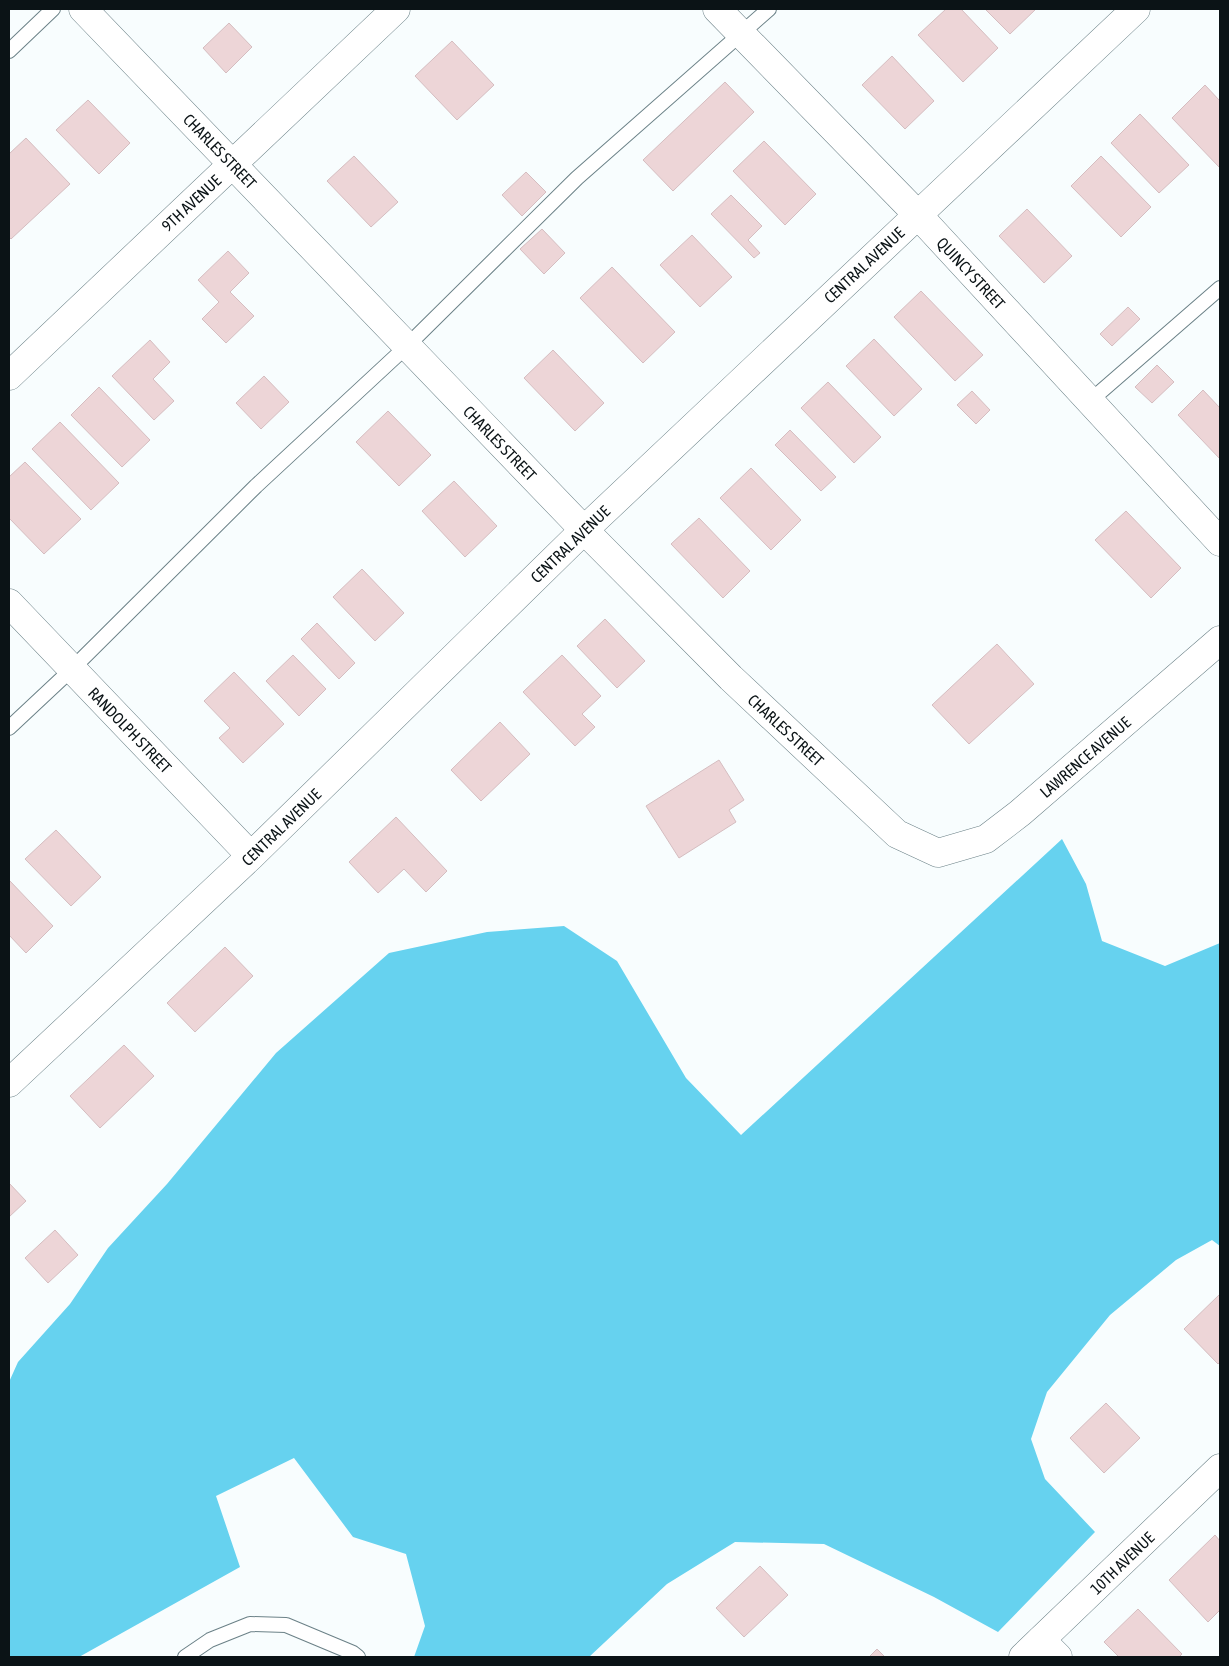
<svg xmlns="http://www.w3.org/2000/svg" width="1229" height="1666" font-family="'Asap Condensed',sans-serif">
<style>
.forest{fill:#66d2ef}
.building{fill:#edd5d7;stroke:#d5bdc0}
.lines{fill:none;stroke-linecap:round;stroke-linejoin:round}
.lane-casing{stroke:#6b8187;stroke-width:16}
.street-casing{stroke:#6b8187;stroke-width:29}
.secondary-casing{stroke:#6b8187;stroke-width:29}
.lane{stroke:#fff;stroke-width:14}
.street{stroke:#fff;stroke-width:28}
.secondary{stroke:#fff;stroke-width:28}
.labels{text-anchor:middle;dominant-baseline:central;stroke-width:4.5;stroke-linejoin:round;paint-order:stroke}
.street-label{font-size:16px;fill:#0b1316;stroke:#fff}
</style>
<rect width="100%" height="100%" fill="#f8fdfe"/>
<path class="forest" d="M1062 839 1086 884 1102 941 1165 966 1220 943V1246L1212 1240 1176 1260 1110 1315 1047 1392 1031 1439 1045 1479 1095 1532 998 1632 934 1597 824 1544 735 1542 667 1584 589 1657H414L425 1626 406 1554 353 1537 294 1458 216 1496 240 1567 79 1657H9V1382L18 1362 70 1304 108 1248 167 1184 276 1053 389 953 487 932 564 926 617 961 686 1078 741 1135Z"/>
<path class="building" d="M946 9H961L998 48 963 82 918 35Z
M985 9H1036L1010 34Z
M229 23 252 47 226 73 203 48Z
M452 41 494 85 457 120 415 76Z
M892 56 934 101 905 129 862 85Z
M725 82 754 112 673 191 643 160Z
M1205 85 1220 101V166L1219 167 1172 118Z
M88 100 130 143 99 174 56 130Z
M1140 114 1189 165 1159 193 1111 143Z
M26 138 70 184 11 239 9 237V154Z
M764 141 816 194 785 225 733 171Z
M354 156 398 202 371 227 327 181Z
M1101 156 1151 207 1121 237 1071 186Z
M526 172 546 192 522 216 502 195Z
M731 195 762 226 748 240 760 253 754 258 711 214Z
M1027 209 1072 256 1044 283 999 236Z
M542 229 565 253 544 274 520 249Z
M692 235 732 277 700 307 660 265Z
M228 251 249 273 230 292 254 316 226 343 202 319 219 302 198 280Z
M612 267 675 332 643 363 580 298Z
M921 291 983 355 955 381 894 317Z
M1128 307 1140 319 1112 346 1100 334Z
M874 339 922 389 894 416 846 366Z
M150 340 170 362 153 379 174 401 154 420 112 376Z
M553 350 604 403 575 431 524 378Z
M1157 365 1174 382 1152 403 1135 387Z
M264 376 289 402 261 429 236 403Z
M828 382 881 437 854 463 801 408Z
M99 387 150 440 122 467 71 415Z
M1203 390 1220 408V459L1178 415Z
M972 391 990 410 976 424 957 405Z
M388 411 431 455 399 486 356 442Z
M60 422 119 483 91 510 32 449Z
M790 430 836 477 821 491 775 445Z
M25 462 81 519 44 554 9 518V477Z
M751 468 801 520 771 550 720 498Z
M454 481 497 526 465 557 422 511Z
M1126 511 1181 568 1151 598 1095 540Z
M699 518 750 571 723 598 671 544Z
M362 569 404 613 375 641 333 597Z
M605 619 645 661 617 688 577 646Z
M317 623 355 663 339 679 301 639Z
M997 644 1034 684 969 744 932 705Z
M293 655 326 689 299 716 266 681Z
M562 655 601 696 582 714 595 727 575 746 523 692Z
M234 672 284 724 243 763 219 738 230 728 204 701Z
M500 722 530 754 481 801 451 770Z
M719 760 744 800 729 810 736 822 679 858 646 806Z
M396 817 447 871 426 892 404 869 378 893 349 862Z
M56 830 101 877 71 906 25 859Z
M9 880 53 926 26 953 9 935Z
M225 947 253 976 195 1032 167 1003Z
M124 1045 154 1076 100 1128 70 1096Z
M9 1183 26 1201 9 1217Z
M55 1230 78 1255 48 1283 25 1258Z
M1220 1294V1362L1218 1364 1184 1329Z
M1106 1403 1140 1438 1104 1473 1070 1438Z
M1215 1535 1220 1541V1610L1208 1622 1169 1580Z
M760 1566 788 1595 744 1637 716 1608Z
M1138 1609 1182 1654 1179 1657H1119L1104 1642Z
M877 1649 885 1657H869Z"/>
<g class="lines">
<defs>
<path id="lane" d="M9 51 53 9
M1090 401 1220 288
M9 728 72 669 256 486 407 346 577 178 769 9
M185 1657 210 1640 250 1624 286 1625 353 1653 358 1657"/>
<path id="street" d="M83 9 584 530 731 678 897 834 938 853 986 839 1020 813 1220 640
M717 9 917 214 1220 542
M9 376 396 9
M9 603 251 856
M9 1083 251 856 584 530 1136 9
M1041 1640 1058 1657"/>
<path id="secondary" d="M1023 1657 1220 1468"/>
</defs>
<use href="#lane" class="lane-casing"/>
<use href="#street" class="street-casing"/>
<use href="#secondary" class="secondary-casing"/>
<use href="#lane" class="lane"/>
<use href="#street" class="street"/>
<use href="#secondary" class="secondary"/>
</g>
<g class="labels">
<g class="street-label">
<text transform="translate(220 151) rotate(46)">CHARLES STREET</text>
<text transform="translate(191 203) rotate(-43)">9TH AVENUE</text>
<text transform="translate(864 265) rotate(-43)">CENTRAL AVENUE</text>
<text transform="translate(971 273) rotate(47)">QUINCY STREET</text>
<text transform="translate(500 443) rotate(46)">CHARLES STREET</text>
<text transform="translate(570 544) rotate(-44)">CENTRAL AVENUE</text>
<text transform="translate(130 730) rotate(46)">RANDOLPH STREET</text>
<text transform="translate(786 730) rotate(43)">CHARLES STREET</text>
<text transform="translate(1085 757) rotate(-41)">LAWRENCE AVENUE</text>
<text transform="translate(281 827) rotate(-44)">CENTRAL AVENUE</text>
<text transform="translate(1122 1563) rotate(-44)">10TH AVENUE</text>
</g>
</g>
<rect width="1229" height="1666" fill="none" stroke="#0b1316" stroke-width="20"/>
</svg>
